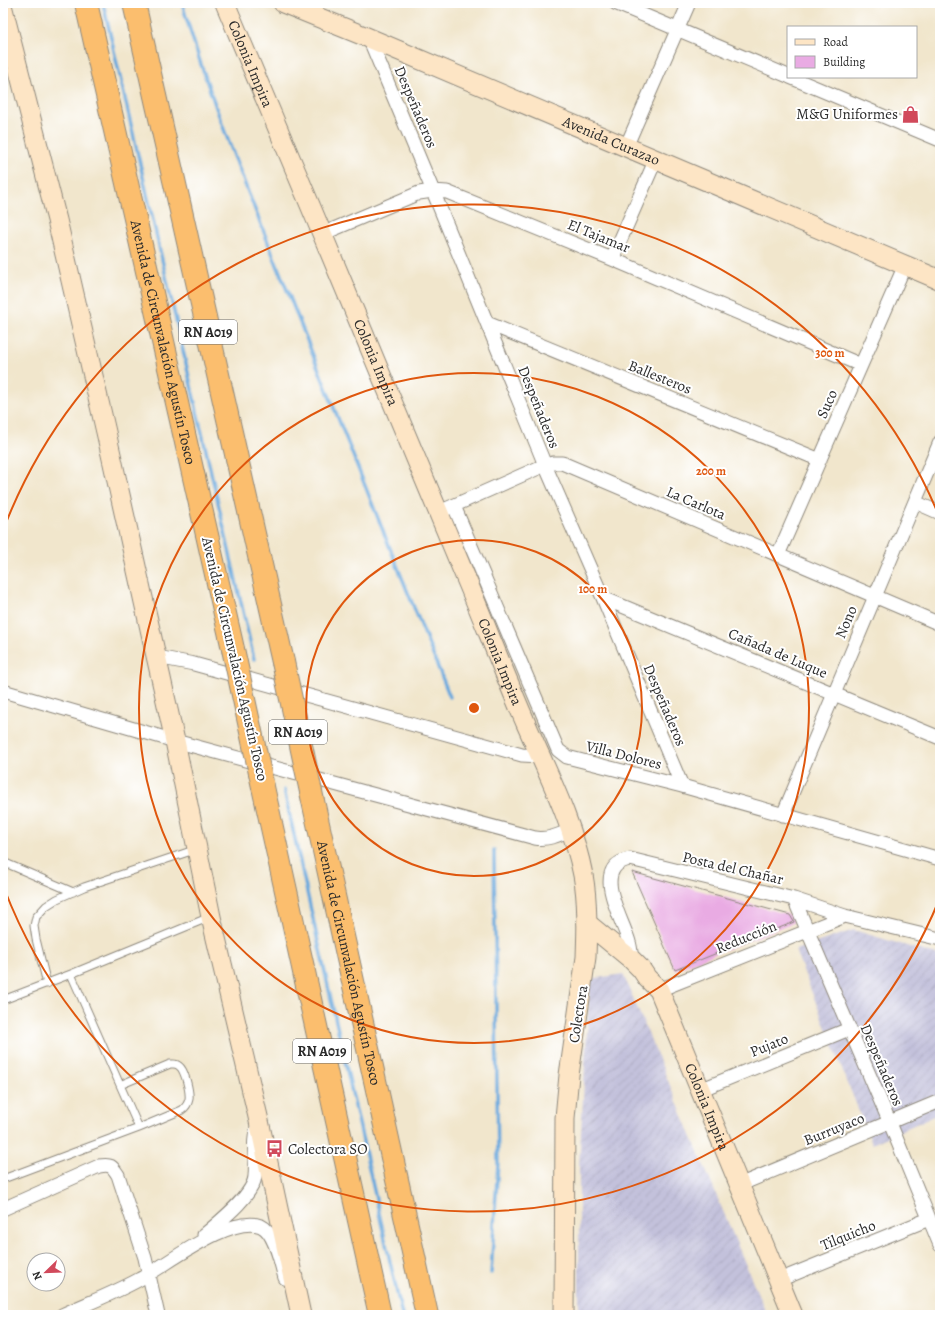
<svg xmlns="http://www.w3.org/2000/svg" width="943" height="1318" font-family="Alegreya,serif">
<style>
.industrial{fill:url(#industrial-furrows)}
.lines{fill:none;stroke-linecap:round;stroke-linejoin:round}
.stream{stroke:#6aa9dd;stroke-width:3.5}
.building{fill:#e9abe3}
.lane-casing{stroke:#8e887c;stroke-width:9}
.street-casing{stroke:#8e887c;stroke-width:15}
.secondary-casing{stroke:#8e887c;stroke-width:21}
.highway-casing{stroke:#8e887c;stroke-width:24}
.lane{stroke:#fff;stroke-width:7}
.street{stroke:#fff;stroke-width:13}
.secondary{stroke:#fde5c5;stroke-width:19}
.highway{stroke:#fbbe6e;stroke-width:22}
.highway-bridge-casing{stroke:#8e887c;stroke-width:24;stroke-linecap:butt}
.highway-bridge{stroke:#fbbe6e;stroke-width:22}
.ring{fill:none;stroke:#df570e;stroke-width:2}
.labels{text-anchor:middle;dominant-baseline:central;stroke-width:4;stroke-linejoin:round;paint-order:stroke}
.shield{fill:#fff;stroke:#6b6b6b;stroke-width:1}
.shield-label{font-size:14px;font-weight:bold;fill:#2b2b2b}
.street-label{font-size:15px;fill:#2b2b2b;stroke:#fff}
.poi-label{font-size:15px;fill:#2b2b2b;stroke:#fff;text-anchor:end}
.centre{fill:#df570e;stroke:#fff;stroke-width:2}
.ring-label{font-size:12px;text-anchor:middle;font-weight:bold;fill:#df570e;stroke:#fff;stroke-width:4;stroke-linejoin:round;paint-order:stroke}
</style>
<defs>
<pattern id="industrial-furrows" width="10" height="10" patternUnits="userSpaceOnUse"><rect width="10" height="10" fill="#c3c1db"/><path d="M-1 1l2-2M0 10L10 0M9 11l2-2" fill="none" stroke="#a8a6bc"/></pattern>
</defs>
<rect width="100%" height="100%" fill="#fff"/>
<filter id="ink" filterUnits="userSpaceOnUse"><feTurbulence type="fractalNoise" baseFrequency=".025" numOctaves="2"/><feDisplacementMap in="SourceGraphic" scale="8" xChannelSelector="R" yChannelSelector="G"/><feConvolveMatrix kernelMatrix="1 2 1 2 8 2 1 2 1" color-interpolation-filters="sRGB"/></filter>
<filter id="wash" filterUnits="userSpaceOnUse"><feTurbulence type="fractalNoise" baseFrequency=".012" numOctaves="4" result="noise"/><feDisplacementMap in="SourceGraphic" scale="16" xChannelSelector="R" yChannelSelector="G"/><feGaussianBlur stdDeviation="0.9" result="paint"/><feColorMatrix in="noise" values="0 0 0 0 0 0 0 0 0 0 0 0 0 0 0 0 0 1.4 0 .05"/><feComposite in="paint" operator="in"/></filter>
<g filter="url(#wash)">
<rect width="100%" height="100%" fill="#f1e6cc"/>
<path class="industrial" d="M854 930 940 956V1113L872 1144 795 950Z
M623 974 767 1315H579V1167L590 979Z"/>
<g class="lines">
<path class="stream" d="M103 3 254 659
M182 3C209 98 247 189 283 280 338 420 394 558 450 697
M284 790 402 1315
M491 1273 498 1163 494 850"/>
</g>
<g id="blocks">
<path class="building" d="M632 872 790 915 794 922 675 970Z"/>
</g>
</g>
<g filter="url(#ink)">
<use href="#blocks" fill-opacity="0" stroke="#8e887c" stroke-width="1"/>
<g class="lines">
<defs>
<path id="lane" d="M3 862 73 892
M71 974 139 1128
M47 984 36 939 34 926 36 917 46 906 57 899 84 887 197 849
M3 1000 71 974 210 917
M3 1179 139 1128 182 1110C186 1107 188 1104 189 1099 190 1092 185 1070 179 1066 176 1063 174 1064 170 1064L120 1085"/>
<path id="street" d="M615 3 788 76
M369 38 433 191 545 465 603 598 682 786
M790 77 940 140
M626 147 689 3
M322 234 419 193 433 191 447 192 612 259 861 365
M612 259 656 159
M487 323 820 460
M915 502 940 513
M454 506 558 750 567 757 682 786 940 859
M446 509 545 465 553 463H562L940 624
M778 555 905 265
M603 598 940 738
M157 657 194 664 522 755 540 756
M3 691 175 741 535 838C548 840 559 835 570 830
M783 815 940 442
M794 899 890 1123 940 1245
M632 960C631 954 631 948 629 942 623 919 589 867 630 859L794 899 845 916 940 939
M659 990 845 916
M700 1090 849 1029
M739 1185 940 1101
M3 1209 99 1166C111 1164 112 1166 118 1175L145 1258 158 1315
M204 1235C218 1223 254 1195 255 1176 257 1158 251 1143 258 1124
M779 1280 929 1219
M62 1315C88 1303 115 1293 140 1279 167 1265 230 1214 261 1226 275 1232 281 1264 285 1278"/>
<g id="secondary">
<path id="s1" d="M225 3C307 198 389 392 470 588 489 634 507 680 527 726 548 774 573 823 583 875 588 902 587 930 586 957L569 1075 565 1118 564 1315"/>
<path id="s2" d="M283 3 369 38 940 280"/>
<path d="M3 9 57 220 106 432 175 741 211 917 259 1121 301 1315"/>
<path id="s3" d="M587 923 632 960 641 969 647 978 659 990 793 1315"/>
</g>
<g id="highway">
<path id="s4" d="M86 3 233 649"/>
<path d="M134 3 283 662"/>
<path d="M263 787 380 1315"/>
<path id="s5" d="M313 801 427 1315"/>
</g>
</defs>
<use href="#lane" class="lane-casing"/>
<use href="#street" class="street-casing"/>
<use href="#secondary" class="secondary-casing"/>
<use href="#highway" class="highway-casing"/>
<use href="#lane" class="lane"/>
<use href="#street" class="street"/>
<use href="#secondary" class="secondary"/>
<use href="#highway" class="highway"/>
<defs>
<path id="highway-bridge" d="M233 649 263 787
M283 662 313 801"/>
</defs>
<use href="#highway-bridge" class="highway-bridge-casing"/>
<use href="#highway-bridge" class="highway-bridge"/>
</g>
</g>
<g class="ring">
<circle cx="474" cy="708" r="168"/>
<circle cx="474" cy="708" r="335"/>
<path d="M939 900A503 503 0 0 1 4 888M4 528A503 503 0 0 1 939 516"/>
</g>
<defs>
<symbol id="shop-bare" viewBox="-9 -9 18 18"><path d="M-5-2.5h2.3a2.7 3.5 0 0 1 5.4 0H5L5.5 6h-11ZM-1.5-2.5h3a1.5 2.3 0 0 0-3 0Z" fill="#d1495b" stroke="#fff" stroke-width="2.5" paint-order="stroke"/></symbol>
<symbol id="bus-bare" viewBox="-9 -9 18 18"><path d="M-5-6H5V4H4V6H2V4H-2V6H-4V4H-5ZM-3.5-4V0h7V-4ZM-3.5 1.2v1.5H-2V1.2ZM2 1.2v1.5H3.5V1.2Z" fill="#d1495b" stroke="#fff" stroke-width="2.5" paint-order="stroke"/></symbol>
</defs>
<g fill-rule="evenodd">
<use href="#shop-bare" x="898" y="102" width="25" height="25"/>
<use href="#bus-bare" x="262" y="1136" width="25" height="25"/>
</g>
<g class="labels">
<g class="shield">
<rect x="179" y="320" width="58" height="24" rx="3"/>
<rect x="269" y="720" width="58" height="24" rx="3"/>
<rect x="293" y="1039" width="58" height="24" rx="3"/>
</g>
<g class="shield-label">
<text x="208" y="332">RN A019</text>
<text x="298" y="732">RN A019</text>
<text x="322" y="1051">RN A019</text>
</g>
<g class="street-label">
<text stroke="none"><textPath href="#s1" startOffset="66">Colonia Impira</textPath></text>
<text transform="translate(416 107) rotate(67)">Despeñaderos</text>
<text stroke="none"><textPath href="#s2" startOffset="356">Avenida Curazao</textPath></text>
<text transform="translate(599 236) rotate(22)">El Tajamar</text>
<text stroke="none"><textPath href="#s4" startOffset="348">Avenida de Circunvalación Agustín Tosco</textPath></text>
<text stroke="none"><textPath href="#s1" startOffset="390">Colonia Impira</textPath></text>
<text transform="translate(660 377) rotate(22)">Ballesteros</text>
<text transform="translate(827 404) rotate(-66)">Suco</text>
<text transform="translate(539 407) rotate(68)">Despeñaderos</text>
<text transform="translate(696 503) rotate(23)">La Carlota</text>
<text transform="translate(846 622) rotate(-67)">Nono</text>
<text transform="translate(778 653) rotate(23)">Cañada de Luque</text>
<text transform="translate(235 659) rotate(77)">Avenida de Circunvalación Agustín Tosco</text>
<text stroke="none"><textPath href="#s1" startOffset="714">Colonia Impira</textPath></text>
<text transform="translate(665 705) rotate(67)">Despeñaderos</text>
<text transform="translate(624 755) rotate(14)">Villa Dolores</text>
<text transform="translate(733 868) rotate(13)">Posta del Chañar</text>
<text transform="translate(746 937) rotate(-22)">Reducción</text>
<text stroke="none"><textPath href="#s5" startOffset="166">Avenida de Circunvalación Agustín Tosco</textPath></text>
<text transform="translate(578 1014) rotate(-81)">Colectora</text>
<text transform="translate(769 1045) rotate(-22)">Pujato</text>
<text transform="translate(882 1065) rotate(67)">Despeñaderos</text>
<text stroke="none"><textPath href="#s3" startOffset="225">Colonia Impira</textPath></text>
<text transform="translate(834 1129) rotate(-22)">Burruyaco</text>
<text transform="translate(848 1235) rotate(-22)">Tilquicho</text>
</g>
<g class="poi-label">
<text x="898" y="114">M&amp;G Uniformes</text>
<text x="288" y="1149" text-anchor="start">Colectora SO</text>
</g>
</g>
<circle cx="474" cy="708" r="6" class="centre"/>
<g class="ring-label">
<text x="830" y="357">300 m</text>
<text x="711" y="475">200 m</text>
<text x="593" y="593">100 m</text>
</g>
<rect width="943" height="1318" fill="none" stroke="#fff" stroke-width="16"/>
<rect x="787" y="26" width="130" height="52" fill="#ffffff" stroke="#aaaaaa"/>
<rect x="795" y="39" width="20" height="6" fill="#fde5c5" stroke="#aaaaaa"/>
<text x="823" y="46" font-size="12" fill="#2b2b2b">Road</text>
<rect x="795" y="56" width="20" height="12" fill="#e9abe3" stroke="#aaaaaa"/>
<text x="823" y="66" font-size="12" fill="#2b2b2b">Building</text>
<g transform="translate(46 1272) rotate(247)"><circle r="19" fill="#ffffff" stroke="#aaaaaa"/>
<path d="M0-3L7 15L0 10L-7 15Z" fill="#d1495b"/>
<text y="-6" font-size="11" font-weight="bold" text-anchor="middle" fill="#2b2b2b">N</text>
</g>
</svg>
